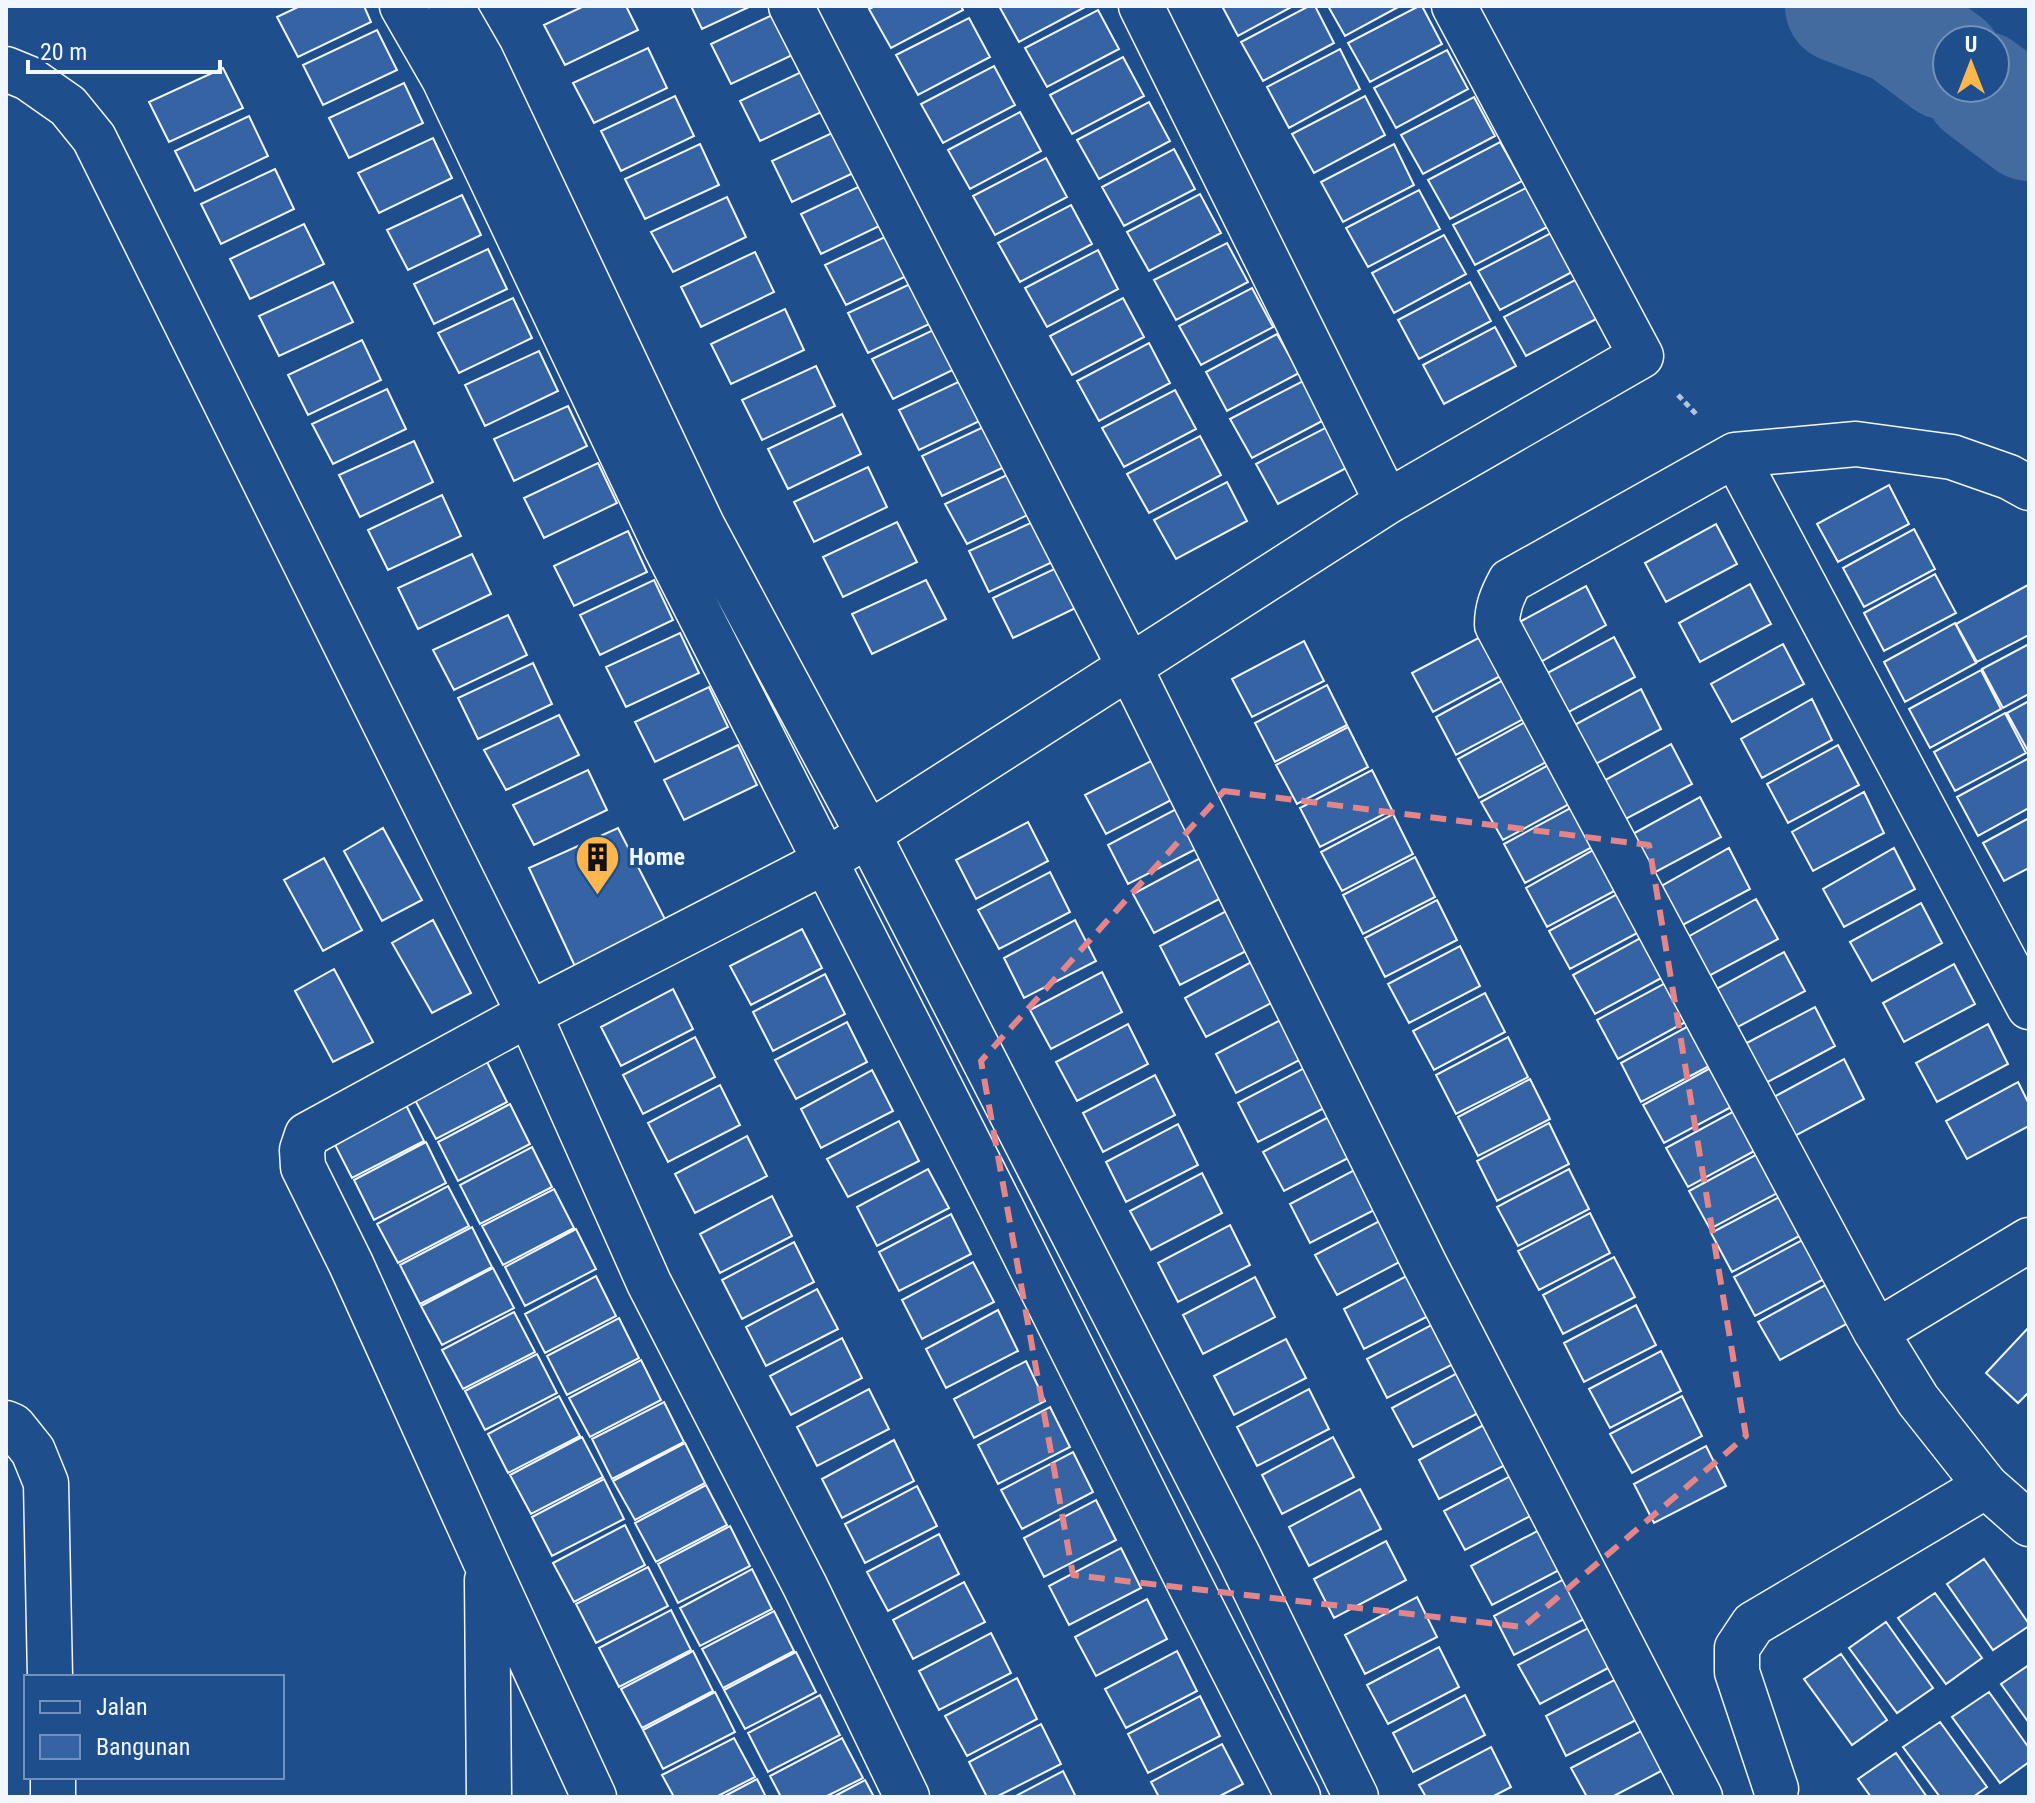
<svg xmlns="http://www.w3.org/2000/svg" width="2035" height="1803" font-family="'Roboto Condensed',sans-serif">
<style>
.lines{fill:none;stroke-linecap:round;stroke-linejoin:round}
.river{stroke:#446ba0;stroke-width:114}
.building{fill:#3563a3;stroke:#f2f6ff;stroke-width:2}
.minor-casing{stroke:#f2f6ff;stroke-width:47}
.path{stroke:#b3c4dc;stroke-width:5;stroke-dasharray:6 4;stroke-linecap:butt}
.minor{stroke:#1f4e8c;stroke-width:44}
.marked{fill:none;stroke:#e38589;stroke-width:6;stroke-dasharray:16 10;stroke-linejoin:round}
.labels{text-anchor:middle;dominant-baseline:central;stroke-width:6;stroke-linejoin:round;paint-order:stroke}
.poi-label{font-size:24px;font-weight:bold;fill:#f2f6ff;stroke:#1f4e8c;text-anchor:start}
</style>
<rect width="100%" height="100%" fill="#1f4e8c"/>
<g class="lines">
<path class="river" d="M1842 6 1900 28 1947 63
M1981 88 2029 124"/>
</g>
<path class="building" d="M300 6H364L371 22 298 57 277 17Z
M584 6H626L638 30 565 65 544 25Z
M691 6H751L702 29Z
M875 6H961L963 10 891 48 869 9Z
M999 6H1087L1019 42Z
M1222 6H1293L1238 36Z
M1309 6H1315L1334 43 1263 81 1241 42Z
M1328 6H1400L1345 36Z
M1419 6H1422L1442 44 1370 82 1348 43Z
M785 9 805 49 731 84 711 44Z
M1098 10 1119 49 1047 87 1025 48Z
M969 18 990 57 918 95 896 55Z
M377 30 397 70 323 105 303 65Z
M648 48 667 88 594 123 573 83Z
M1340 49 1360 89 1289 128 1267 87Z
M1447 50 1468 89 1396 128 1374 88Z
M1123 57 1144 96 1072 134 1050 95Z
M814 66 834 106 760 141 740 101Z
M994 66 1015 105 943 143 921 104Z
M223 68 243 108 169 142 149 102Z
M404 83 423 123 349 158 329 118Z
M675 96 694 136 621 171 601 131Z
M1365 96 1385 135 1314 173 1292 134Z
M1474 97 1495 136 1423 174 1401 135Z
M1149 102 1170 141 1099 179 1077 140Z
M1020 112 1041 151 970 189 948 150Z
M249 116 268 156 195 191 175 151Z
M847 126 866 167 792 202 772 161Z
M433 138 452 178 379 213 358 173Z
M1500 142 1522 181 1450 219 1428 180Z
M700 144 719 185 645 219 625 179Z
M1394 144 1414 185 1343 222 1321 182Z
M1174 149 1195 189 1124 226 1102 187Z
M1046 158 1067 197 995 235 973 196Z
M275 169 294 209 221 244 201 204Z
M875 179 894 219 821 254 801 214Z
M1526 188 1547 227 1475 265 1453 225Z
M1419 190 1440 229 1368 267 1346 228Z
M1200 194 1221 233 1149 271 1127 232Z
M462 195 481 235 408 270 387 230Z
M727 197 746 237 673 272 651 232Z
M1071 205 1092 244 1020 282 998 243Z
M304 224 324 264 250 299 230 259Z
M900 230 919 270 846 305 825 265Z
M1551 233 1572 272 1500 310 1478 271Z
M1444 235 1466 274 1394 313 1372 273Z
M1227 243 1248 282 1176 320 1154 280Z
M488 249 507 289 434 324 414 284Z
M1098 250 1118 289 1047 327 1025 288Z
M755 252 774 292 701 327 681 287Z
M923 278 942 318 868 353 848 313Z
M1577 279 1598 318 1526 356 1504 317Z
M333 282 353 322 279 356 259 316Z
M1470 282 1491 321 1419 359 1398 320Z
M1252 288 1273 327 1201 365 1179 326Z
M513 298 532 338 459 373 438 333Z
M1123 298 1144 337 1072 375 1050 336Z
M785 309 804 350 731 384 711 344Z
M946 324 965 364 893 399 872 359Z
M1495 327 1516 366 1444 404 1423 365Z
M1277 334 1299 373 1227 411 1206 372Z
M362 340 381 380 308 415 288 375Z
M1149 343 1170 383 1099 421 1077 381Z
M539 351 558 391 485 426 465 385Z
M816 366 835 406 762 440 742 400Z
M973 375 992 415 919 450 899 410Z
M1303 381 1324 420 1252 458 1230 419Z
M387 389 406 429 333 464 312 424Z
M1175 390 1196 429 1124 467 1102 428Z
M568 406 587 446 514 481 494 439Z
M842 414 861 454 788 489 768 449Z
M996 421 1015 462 942 496 922 456Z
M1329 426 1350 466 1278 504 1256 464Z
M1200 436 1221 475 1149 513 1127 474Z
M414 441 433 482 360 517 339 475Z
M598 463 617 503 544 538 524 498Z
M868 467 887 507 814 542 794 502Z
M1020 469 1040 509 967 544 945 504Z
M1227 482 1247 521 1176 559 1154 520Z
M1889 485 1909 524 1838 562 1817 524Z
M442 495 461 536 388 570 368 530Z
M1044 517 1063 557 989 592 969 551Z
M897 522 917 562 843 597 823 557Z
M1716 524 1737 564 1666 602 1645 563Z
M1914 529 1935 569 1864 607 1843 568Z
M628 531 647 572 574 606 554 566Z
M472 554 491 594 418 629 398 588Z
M1067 563 1086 603 1013 638 993 598Z
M1935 574 1956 613 1884 651 1864 613Z
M654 580 673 620 600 655 580 615Z
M926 580 946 619 872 654 852 614Z
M1750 584 1771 624 1700 662 1679 623Z
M2028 585 2029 635 1977 662 1956 624Z
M1586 586 1606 625 1535 665 1514 625Z
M508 615 527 655 454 690 433 650Z
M1955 623 1976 663 1905 702 1884 662Z
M680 633 699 673 626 707 606 667Z
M1484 635 1504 674 1433 712 1412 673Z
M1614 637 1635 677 1563 715 1542 676Z
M1304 641 1324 681 1252 717 1232 679Z
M1783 644 1804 684 1732 722 1711 684Z
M2029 644V694L2003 708 1982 669Z
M533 663 552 704 478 739 458 698Z
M1981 670 2001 709 1930 748 1909 709Z
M1507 678 1527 717 1456 755 1436 717Z
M1327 685 1347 725 1275 762 1255 723Z
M709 687 728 727 655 762 635 722Z
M1641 689 1661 729 1590 767 1569 728Z
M1812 699 1832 740 1762 778 1741 739Z
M2029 701V751H2028L2007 713Z
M2005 713 2026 753 1955 791 1934 752Z
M559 715 579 755 506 790 484 750Z
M1529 720 1550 760 1479 798 1458 759Z
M1348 727 1368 767 1297 804 1276 765Z
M1671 744 1692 784 1620 822 1600 783Z
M738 745 757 785 684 820 664 780Z
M1838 745 1859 785 1788 823 1767 784Z
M1157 758 1177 797 1106 834 1085 795Z
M2029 758V808L1978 836 1957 797Z
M1552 763 1573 802 1503 840 1481 802Z
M588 770 607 810 534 845 513 805Z
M1372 770 1392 810 1320 847 1300 808Z
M1864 792 1884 833 1813 871 1792 832Z
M1700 797 1721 837 1650 875 1629 836Z
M1576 805 1596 845 1525 883 1504 844Z
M1180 807 1200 847 1128 884 1108 845Z
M1393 814 1413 854 1342 891 1321 852Z
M2029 818V868L2004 881 1983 843Z
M1028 822 1048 861 976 899 956 860Z
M383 828 422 900 382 921 344 851Z
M618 828 668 925 580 977 529 868Z
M1597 848 1618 889 1547 927 1526 888Z
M1729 848 1750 889 1679 927 1658 888Z
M1894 848 1915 889 1844 927 1823 889Z
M1204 856 1225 896 1154 933 1133 894Z
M1415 857 1435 897 1363 934 1343 895Z
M324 858 362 930 323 951 284 880Z
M1050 872 1070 912 999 949 978 910Z
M1621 892 1641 931 1570 969 1549 931Z
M1756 899 1778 939 1707 977 1686 938Z
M1437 900 1457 940 1385 977 1365 938Z
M1921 903 1942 943 1872 981 1850 942Z
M1232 908 1252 948 1180 985 1160 946Z
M433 920 471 993 432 1013 392 943Z
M1075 920 1096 961 1024 998 1004 958Z
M802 929 822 968 751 1005 730 966Z
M1644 936 1665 976 1595 1014 1573 975Z
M1460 946 1480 986 1409 1023 1388 984Z
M1784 952 1805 991 1734 1029 1713 991Z
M1257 959 1277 1000 1206 1037 1185 998Z
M1954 964 1975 1004 1904 1042 1883 1003Z
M334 969 373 1042 333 1062 295 991Z
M1102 972 1122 1012 1051 1049 1030 1010Z
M825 974 845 1014 773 1051 753 1012Z
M1669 981 1689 1020 1618 1059 1597 1020Z
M673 989 693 1029 621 1066 601 1027Z
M1485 993 1505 1032 1434 1070 1413 1031Z
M1815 1007 1835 1046 1764 1084 1743 1045Z
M1288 1016 1307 1056 1236 1093 1216 1054Z
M847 1022 867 1062 796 1099 775 1060Z
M1128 1024 1148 1064 1077 1101 1056 1062Z
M1692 1024 1713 1064 1641 1102 1621 1063Z
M1988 1024 2008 1064 1937 1102 1916 1063Z
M695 1037 715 1077 643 1114 623 1075Z
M1508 1037 1528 1077 1456 1114 1436 1075Z
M1844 1059 1864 1099 1793 1137 1772 1098Z
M487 1062 507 1102 436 1139 415 1100Z
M1310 1065 1330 1105 1258 1142 1238 1103Z
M1714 1066 1735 1105 1664 1143 1643 1105Z
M872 1070 893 1111 821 1148 801 1109Z
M1155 1075 1175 1115 1103 1152 1083 1113Z
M1530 1079 1550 1119 1478 1156 1458 1117Z
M2018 1082 2029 1104V1126L1967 1159 1946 1121Z
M720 1085 740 1125 668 1162 648 1123Z
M404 1101 424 1141 352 1178 332 1139Z
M510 1104 530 1144 458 1181 438 1142Z
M1738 1109 1758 1149 1688 1187 1666 1148Z
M1334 1114 1356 1154 1284 1191 1263 1152Z
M899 1121 919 1161 848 1197 827 1159Z
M1549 1123 1569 1164 1497 1201 1477 1161Z
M1178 1124 1198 1165 1126 1202 1106 1162Z
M747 1136 767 1176 695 1213 675 1174Z
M426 1142 446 1183 374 1220 354 1180Z
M532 1147 552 1187 480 1224 460 1185Z
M1761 1152 1781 1191 1710 1229 1689 1191Z
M1362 1166 1382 1206 1310 1243 1290 1204Z
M928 1169 949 1208 877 1246 857 1207Z
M1569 1169 1589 1209 1518 1246 1497 1207Z
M1202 1173 1222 1213 1151 1250 1130 1211Z
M448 1186 469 1226 398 1263 377 1224Z
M554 1189 574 1228 503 1265 482 1226Z
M1783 1195 1803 1234 1732 1272 1711 1233Z
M772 1196 792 1236 720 1273 700 1234Z
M1590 1213 1610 1253 1539 1290 1518 1251Z
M951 1214 971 1254 899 1291 879 1252Z
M1387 1217 1407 1258 1337 1295 1315 1255Z
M1230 1225 1250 1265 1178 1302 1158 1263Z
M472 1227 492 1267 420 1304 400 1265Z
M576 1229 596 1269 525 1306 505 1267Z
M1806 1238 1826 1278 1755 1316 1734 1277Z
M794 1242 814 1282 742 1319 722 1280Z
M1614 1257 1635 1297 1563 1334 1543 1295Z
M973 1262 994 1302 922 1339 902 1300Z
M493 1268 514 1308 442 1345 421 1306Z
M1416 1271 1436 1312 1364 1349 1344 1309Z
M596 1276 616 1316 545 1353 525 1314Z
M1255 1277 1275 1317 1203 1354 1183 1315Z
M1829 1283 1850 1322 1780 1360 1758 1322Z
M817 1289 838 1329 766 1366 746 1327Z
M1636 1305 1656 1345 1584 1382 1564 1343Z
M998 1310 1018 1351 946 1388 926 1349Z
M514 1312 535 1352 463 1389 442 1350Z
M619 1318 639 1358 567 1395 547 1356Z
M1439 1321 1459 1361 1387 1398 1367 1359Z
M2029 1327V1392L2018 1403 1986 1373Z
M842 1338 862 1378 791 1415 770 1376Z
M1286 1339 1306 1378 1234 1415 1214 1376Z
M1661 1351 1681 1391 1610 1428 1589 1389Z
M537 1354 557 1393 485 1430 465 1391Z
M641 1360 661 1400 590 1437 569 1398Z
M1026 1361 1045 1401 974 1438 954 1399Z
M1463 1370 1484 1410 1413 1447 1392 1408Z
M869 1389 889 1429 817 1466 797 1427Z
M1309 1389 1329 1429 1257 1466 1237 1427Z
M559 1396 580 1436 508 1473 488 1434Z
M1682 1396 1702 1436 1632 1473 1610 1434Z
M664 1402 684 1442 612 1479 592 1439Z
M1050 1407 1070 1447 998 1484 978 1445Z
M1491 1421 1511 1462 1439 1499 1419 1460Z
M582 1437 603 1477 531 1514 510 1475Z
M1333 1437 1354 1477 1282 1514 1262 1475Z
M894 1440 914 1481 842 1518 822 1479Z
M685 1443 705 1483 635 1520 613 1481Z
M1706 1446 1726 1486 1654 1523 1634 1484Z
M1073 1452 1093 1492 1022 1529 1001 1490Z
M1516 1473 1536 1513 1465 1550 1444 1511Z
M604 1479 624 1519 552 1556 532 1517Z
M706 1485 727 1525 656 1562 635 1523Z
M917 1486 937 1526 865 1563 845 1524Z
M1360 1489 1381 1529 1309 1566 1289 1527Z
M1096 1500 1116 1540 1044 1577 1024 1538Z
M625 1525 645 1565 574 1602 553 1563Z
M730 1526 750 1566 678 1603 658 1564Z
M1543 1528 1563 1568 1492 1605 1471 1566Z
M939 1534 959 1574 888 1611 867 1572Z
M1386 1541 1406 1580 1334 1618 1314 1579Z
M1121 1548 1141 1588 1069 1625 1049 1586Z
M1984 1559 2029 1624V1626L1993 1650 1947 1584Z
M648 1567 668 1606 596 1643 576 1604Z
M752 1569 772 1609 700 1646 680 1608Z
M1566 1578 1586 1618 1514 1655 1494 1616Z
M964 1582 985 1622 913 1659 893 1620Z
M1935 1593 1982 1658 1946 1684 1898 1618Z
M1417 1597 1437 1637 1365 1674 1345 1635Z
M1147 1599 1167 1639 1096 1676 1075 1637Z
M671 1610 691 1650 619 1687 599 1648Z
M774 1611 794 1651 723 1688 702 1649Z
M1886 1622 1933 1688 1897 1713 1849 1648Z
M1590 1627 1610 1667 1540 1704 1518 1665Z
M991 1633 1011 1673 939 1710 919 1671Z
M1439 1647 1459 1687 1388 1724 1367 1685Z
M693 1651 713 1691 642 1728 621 1689Z
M1177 1651 1197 1691 1126 1728 1105 1689Z
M796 1652 816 1692 745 1729 724 1690Z
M1841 1654 1887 1720 1852 1745 1804 1679Z
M2029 1665V1723L2001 1684Z
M1017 1678 1037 1719 967 1756 945 1716Z
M1618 1678 1638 1719 1566 1756 1546 1716Z
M715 1692 735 1732 663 1769 643 1730Z
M1989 1692 2029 1748V1762L2000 1783 1952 1717Z
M820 1695 840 1735 768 1772 748 1733Z
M1465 1695 1485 1735 1413 1772 1393 1733Z
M1200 1696 1220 1736 1148 1773 1128 1734Z
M1940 1722 1987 1787 1973 1797H1940L1903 1747Z
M1041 1724 1061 1764 996 1797H987L969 1762Z
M1643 1730 1663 1770 1612 1797H1587L1571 1768Z
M734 1738 755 1777 716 1797H674L662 1775Z
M842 1738 863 1778 825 1797H781L770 1776Z
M1222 1744 1243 1784 1218 1797H1159L1151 1782Z
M1491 1747 1511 1787 1492 1797H1426L1419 1785Z
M1896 1753 1927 1797H1871L1858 1779Z
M1063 1771 1076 1797H1014Z
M757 1779 766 1797H723Z
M865 1780 874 1797H833Z"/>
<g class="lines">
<defs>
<path id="minor" d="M402 6 444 79 666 548 1001 1207 1189 1583 1298 1797
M451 6 481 58 703 527 868 834 1239 1557 1356 1797
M791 6 1129 666 1425 1265 1700 1797
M1141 6 1387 502
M6 69 28 78 68 106 94 138 529 1014 649 1283 805 1586 907 1797
M1735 455 2029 1007
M2029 488 2009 477 1952 457 1856 444 1735 455 1510 581C1502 596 1497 608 1497 625L1876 1332 1918 1400 1986 1486 2029 1524
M1876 1332 2029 1240
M6 1423 13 1426 33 1451 46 1483 50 1677
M487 1580 489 1797
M53 1777V1797
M1776 1789 1737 1672V1648L1753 1624 1986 1486
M594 1797 487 1565 351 1264 303 1167 302 1150 307 1135 529 1014 826 861 1387 502 1641 356 1454 6"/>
</defs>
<use href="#minor" class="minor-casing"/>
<path class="path" d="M1678 395 1696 414"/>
<use href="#minor" class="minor"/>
</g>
<path class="marked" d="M1224 791 1649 845 1746 1436 1523 1627 1073 1575 981 1061Z"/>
<defs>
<symbol id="building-pin" viewBox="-11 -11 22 30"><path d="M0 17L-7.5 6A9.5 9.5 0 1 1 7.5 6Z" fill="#ffb74d" stroke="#1f4e8c"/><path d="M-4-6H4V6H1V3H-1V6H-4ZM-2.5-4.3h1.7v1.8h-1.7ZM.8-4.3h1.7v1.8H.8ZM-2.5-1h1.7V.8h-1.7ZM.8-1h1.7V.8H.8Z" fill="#111"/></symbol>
</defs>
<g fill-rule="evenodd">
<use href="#building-pin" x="572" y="832" width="51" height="69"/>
</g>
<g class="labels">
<g class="poi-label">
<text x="629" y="857">Home</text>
</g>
</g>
<rect width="2035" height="1803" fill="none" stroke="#f2f6ff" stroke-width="16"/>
<rect x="24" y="1675" width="260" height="104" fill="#1f4e8c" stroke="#7391ba" stroke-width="2"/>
<rect x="40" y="1701" width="40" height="12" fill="#1f4e8c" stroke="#7391ba" stroke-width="2"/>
<text x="96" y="1715" font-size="24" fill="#f2f6ff">Jalan</text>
<rect x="40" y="1735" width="40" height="24" fill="#3563a3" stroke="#7391ba" stroke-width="2"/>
<text x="96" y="1755" font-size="24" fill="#f2f6ff">Bangunan</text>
<g transform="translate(1971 64)"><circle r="38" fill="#1f4e8c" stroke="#7391ba" stroke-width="2"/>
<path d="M0-6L14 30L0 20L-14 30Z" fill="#ffb74d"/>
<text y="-12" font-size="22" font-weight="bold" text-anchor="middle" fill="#f2f6ff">U</text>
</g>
<path d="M28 60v12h192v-12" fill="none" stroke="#f2f6ff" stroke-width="4"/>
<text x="40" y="60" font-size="24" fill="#f2f6ff" stroke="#1f4e8c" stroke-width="6" paint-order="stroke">20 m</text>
</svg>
